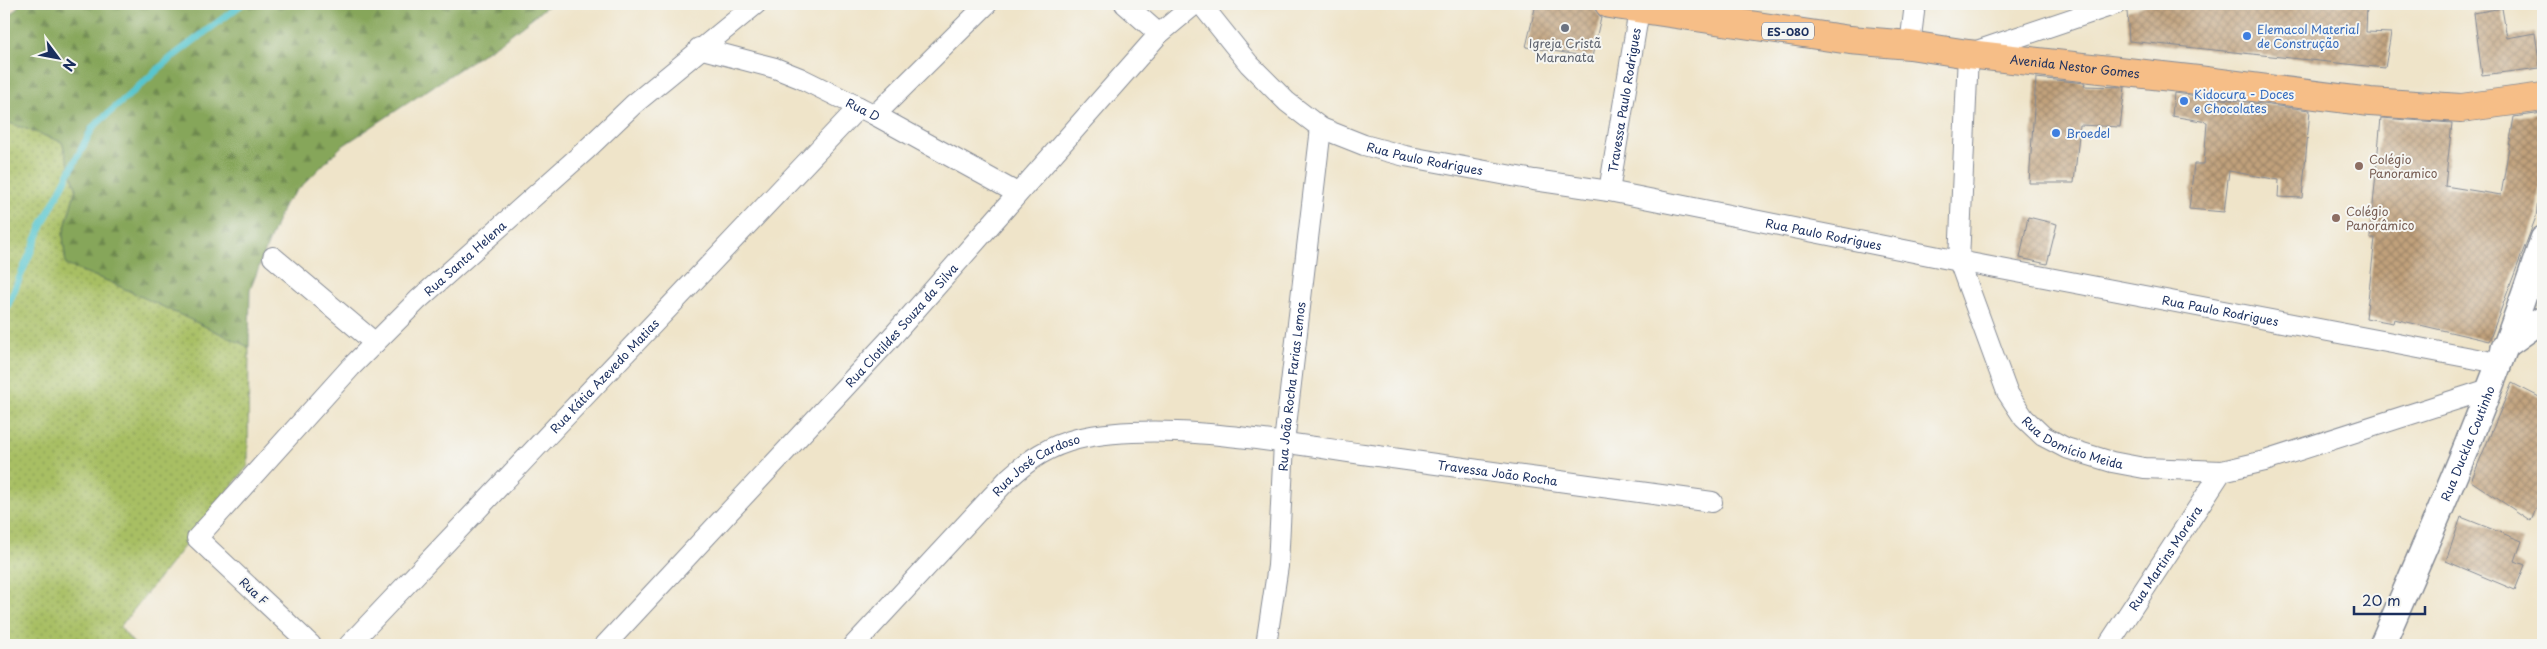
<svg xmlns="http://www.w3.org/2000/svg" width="2547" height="649" font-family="'Playpen Sans',sans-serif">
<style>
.grass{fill:url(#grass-dots);stroke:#627761}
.forest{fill:url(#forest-firs);stroke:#506a5c}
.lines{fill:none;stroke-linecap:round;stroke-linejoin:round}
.stream{stroke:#59c6cf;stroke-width:7}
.building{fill:url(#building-cross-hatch)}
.minor-casing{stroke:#858a94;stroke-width:22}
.tertiary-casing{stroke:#858a94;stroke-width:28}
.primary-casing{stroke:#858a94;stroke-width:30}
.minor{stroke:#fff;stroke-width:20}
.tertiary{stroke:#fff;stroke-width:25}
.primary{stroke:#f6be87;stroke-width:28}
.worship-dot{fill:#6b7280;stroke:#f6f6f2;stroke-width:2}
.shop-dot{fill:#3f7fe0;stroke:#f6f6f2;stroke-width:2}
.education-dot{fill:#8d6e63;stroke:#f6f6f2;stroke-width:2}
.labels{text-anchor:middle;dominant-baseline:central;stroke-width:4;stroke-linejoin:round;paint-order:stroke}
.shield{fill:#f6f6f2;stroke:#5d6b8a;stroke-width:1}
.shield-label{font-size:11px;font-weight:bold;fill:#1b2f5e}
.shop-label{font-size:12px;fill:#366cbe;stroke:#f6f6f2;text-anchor:start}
.worship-label{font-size:12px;fill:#5b616d;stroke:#f6f6f2}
.street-label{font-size:12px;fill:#1b2f5e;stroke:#f6f6f2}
.education-label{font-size:12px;fill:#785e54;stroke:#f6f6f2;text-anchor:start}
</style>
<defs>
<pattern id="grass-dots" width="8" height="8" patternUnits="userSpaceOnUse" patternTransform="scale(1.25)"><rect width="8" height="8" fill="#a8bf64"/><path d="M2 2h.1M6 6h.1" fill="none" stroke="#889c56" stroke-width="1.8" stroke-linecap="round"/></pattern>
<pattern id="forest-firs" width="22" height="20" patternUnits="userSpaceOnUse" patternTransform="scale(1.25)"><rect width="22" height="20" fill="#86a65a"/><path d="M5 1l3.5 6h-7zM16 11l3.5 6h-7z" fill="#6d884e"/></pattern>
<pattern id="building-cross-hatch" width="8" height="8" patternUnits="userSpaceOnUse" patternTransform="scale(1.25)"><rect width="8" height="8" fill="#c1a17b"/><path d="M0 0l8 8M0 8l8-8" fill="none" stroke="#9c8468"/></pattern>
</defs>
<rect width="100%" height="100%" fill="#f6f6f2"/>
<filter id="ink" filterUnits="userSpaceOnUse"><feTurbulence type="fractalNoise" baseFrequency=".02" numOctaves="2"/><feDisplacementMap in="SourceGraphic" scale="10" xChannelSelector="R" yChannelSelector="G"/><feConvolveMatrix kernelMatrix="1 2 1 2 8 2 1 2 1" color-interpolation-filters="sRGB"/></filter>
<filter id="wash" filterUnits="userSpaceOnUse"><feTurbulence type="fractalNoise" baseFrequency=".0096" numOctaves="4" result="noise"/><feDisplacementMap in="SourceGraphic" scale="20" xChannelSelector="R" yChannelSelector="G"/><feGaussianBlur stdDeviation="1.12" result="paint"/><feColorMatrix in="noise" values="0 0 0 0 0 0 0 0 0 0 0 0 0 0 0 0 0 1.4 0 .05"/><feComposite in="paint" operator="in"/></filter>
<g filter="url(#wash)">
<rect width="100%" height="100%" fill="#efe4c9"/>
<path class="grass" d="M4 121 62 142 76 188 63 235 66 265 110 282 249 347 248 466 120 627 135 645H4Z"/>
<path class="forest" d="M20 4H550L502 41 341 147 284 204 250 290 249 347 110 282 66 265 63 235 76 188 62 142 4 121V24Z"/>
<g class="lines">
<path class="stream" d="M4 314 44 221 93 127 172 57 242 4"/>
</g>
<g id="blocks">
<path class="building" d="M1536 4H1579L1594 8 1601 17 1592 57 1526 47Z
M2149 4H2367L2366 32 2391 33 2385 68 2129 41 2127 11Z
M2502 8 2507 38 2535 33 2540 68 2482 75 2474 13Z
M2036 78 2085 83 2084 86 2125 87 2120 127 2080 125 2074 183H2029Z
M2174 93 2310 110 2302 198 2278 197 2279 180 2229 171 2224 212 2189 209 2194 164H2204L2207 122 2172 116Z
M2543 113V160L2536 217 2489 341 2394 319 2393 323 2366 318 2375 238H2370L2381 118 2452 123 2445 186 2501 195 2514 117Z
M2028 217 2057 224 2047 264 2020 258Z
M2512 383 2543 399V492L2531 521 2471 481Z
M2461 517 2522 541 2515 561 2525 565 2515 590 2446 561Z"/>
</g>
</g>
<g filter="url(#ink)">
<use href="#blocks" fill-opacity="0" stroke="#858a94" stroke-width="1"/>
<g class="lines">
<defs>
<g id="minor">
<path d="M1125 4 1159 34"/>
<path id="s1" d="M1201 4 1249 64 1287 102 1321 128 1364 145 1405 156 1534 180 1609 191 1959 261 2498 363"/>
<path id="s2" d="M2116 4 1968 54 1959 261 2007 392 2024 418 2043 436 2066 448 2112 462 2144 468 2222 471 2265 461 2489 389"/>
<path d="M1910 45 1915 4"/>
<path id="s3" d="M699 48 775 68 800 78 875 115 1017 193"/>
<path d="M875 115 987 4"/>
<path id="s4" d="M1609 191 1639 10 1643 4"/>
<path d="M273 257 375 343"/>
<path id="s5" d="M311 645 197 538 351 367 418 300 586 150 634 104 756 4"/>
<path id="s6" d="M349 645 859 107"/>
<path id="s7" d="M605 645 889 340 1159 34 1195 4"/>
<path id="s8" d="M854 645 1009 478C1030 459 1049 446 1077 439 1159 420 1279 442 1363 454 1479 470 1596 486 1712 502"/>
<path id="s9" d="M1266 645 1278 566 1284 443 1321 128"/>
<path id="s10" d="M2108 645 2222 471"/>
</g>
<g id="tertiary">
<path d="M2504 347 2543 319"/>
<path id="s11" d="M2382 645C2440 512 2498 378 2543 239"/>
</g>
<g id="primary">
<path id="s12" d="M1609 4 1850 40 1910 45 1968 54 2198 80 2370 102 2461 108 2543 97"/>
</g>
</defs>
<use href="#minor" class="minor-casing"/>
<use href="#tertiary" class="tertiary-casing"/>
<use href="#primary" class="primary-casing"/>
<use href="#minor" class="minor"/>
<use href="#tertiary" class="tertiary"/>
<use href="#primary" class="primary"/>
</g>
</g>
<circle class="worship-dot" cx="1565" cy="28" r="5"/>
<g class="shop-dot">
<circle cx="2247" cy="36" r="5"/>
<circle cx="2184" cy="101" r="5"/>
<circle cx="2056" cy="133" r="5"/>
</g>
<g class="education-dot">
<circle cx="2359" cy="166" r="5"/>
<circle cx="2336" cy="218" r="5"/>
</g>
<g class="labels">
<rect class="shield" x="1762" y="22.5" width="52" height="17" rx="4"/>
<g class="shield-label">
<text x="1788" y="31">ES-080</text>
</g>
<g class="shop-label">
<text x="2257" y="29">Elemacol Material<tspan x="2257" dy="14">de Construção</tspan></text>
<text x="2194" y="94">Kidocura - Doces<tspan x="2194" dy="14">e Chocolates</tspan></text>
<text x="2066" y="133">Broedel</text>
</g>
<g class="worship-label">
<text x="1565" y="43">Igreja Cristã<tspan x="1565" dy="14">Maranata</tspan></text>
</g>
<g class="street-label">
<text stroke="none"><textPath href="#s12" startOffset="470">Avenida Nestor Gomes</textPath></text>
<text stroke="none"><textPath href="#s4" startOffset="92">Travessa Paulo Rodrigues</textPath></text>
<text stroke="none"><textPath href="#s3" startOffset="176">Rua D</textPath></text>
<text stroke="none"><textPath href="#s1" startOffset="282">Rua Paulo Rodrigues</textPath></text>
<text stroke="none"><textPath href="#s1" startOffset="688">Rua Paulo Rodrigues</textPath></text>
<text stroke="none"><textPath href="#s5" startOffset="544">Rua Santa Helena</textPath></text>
<text stroke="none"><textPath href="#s1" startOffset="1092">Rua Paulo Rodrigues</textPath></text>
<text stroke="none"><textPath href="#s7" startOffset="436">Rua Clotildes Souza da Silva</textPath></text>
<text stroke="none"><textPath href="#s6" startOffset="371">Rua Kátia Azevedo Matias</textPath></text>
<text stroke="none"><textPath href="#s9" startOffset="260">Rua João Rocha Farias Lemos</textPath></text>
<text stroke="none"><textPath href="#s2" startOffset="590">Rua Domício Meida</textPath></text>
<text stroke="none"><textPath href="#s11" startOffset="219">Rua Duckla Coutinho</textPath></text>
<text stroke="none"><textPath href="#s8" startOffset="258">Rua José Cardoso</textPath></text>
<text stroke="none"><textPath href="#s8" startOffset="731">Travessa João Rocha</textPath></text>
<text stroke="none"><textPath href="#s10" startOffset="104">Rua Martins Moreira</textPath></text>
<text transform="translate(254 591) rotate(43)">Rua F</text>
</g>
<g class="education-label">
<text x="2369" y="159">Colégio<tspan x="2369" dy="14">Panoramico</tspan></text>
<text x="2346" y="211">Colégio<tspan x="2346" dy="14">Panorâmico</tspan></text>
</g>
</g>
<rect width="2547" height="649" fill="none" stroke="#f6f6f2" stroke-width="20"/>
<g transform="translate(58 58) rotate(122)" stroke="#f6f6f2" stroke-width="4" paint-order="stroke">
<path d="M0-4L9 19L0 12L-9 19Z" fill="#1b2f5e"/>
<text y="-8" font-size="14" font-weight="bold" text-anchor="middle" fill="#1b2f5e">N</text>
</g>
<path d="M2354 606v8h71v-8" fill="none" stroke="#1b2f5e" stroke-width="2.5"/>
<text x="2362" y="606" font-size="15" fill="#1b2f5e" stroke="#f6f6f2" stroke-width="4" paint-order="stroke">20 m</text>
</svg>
